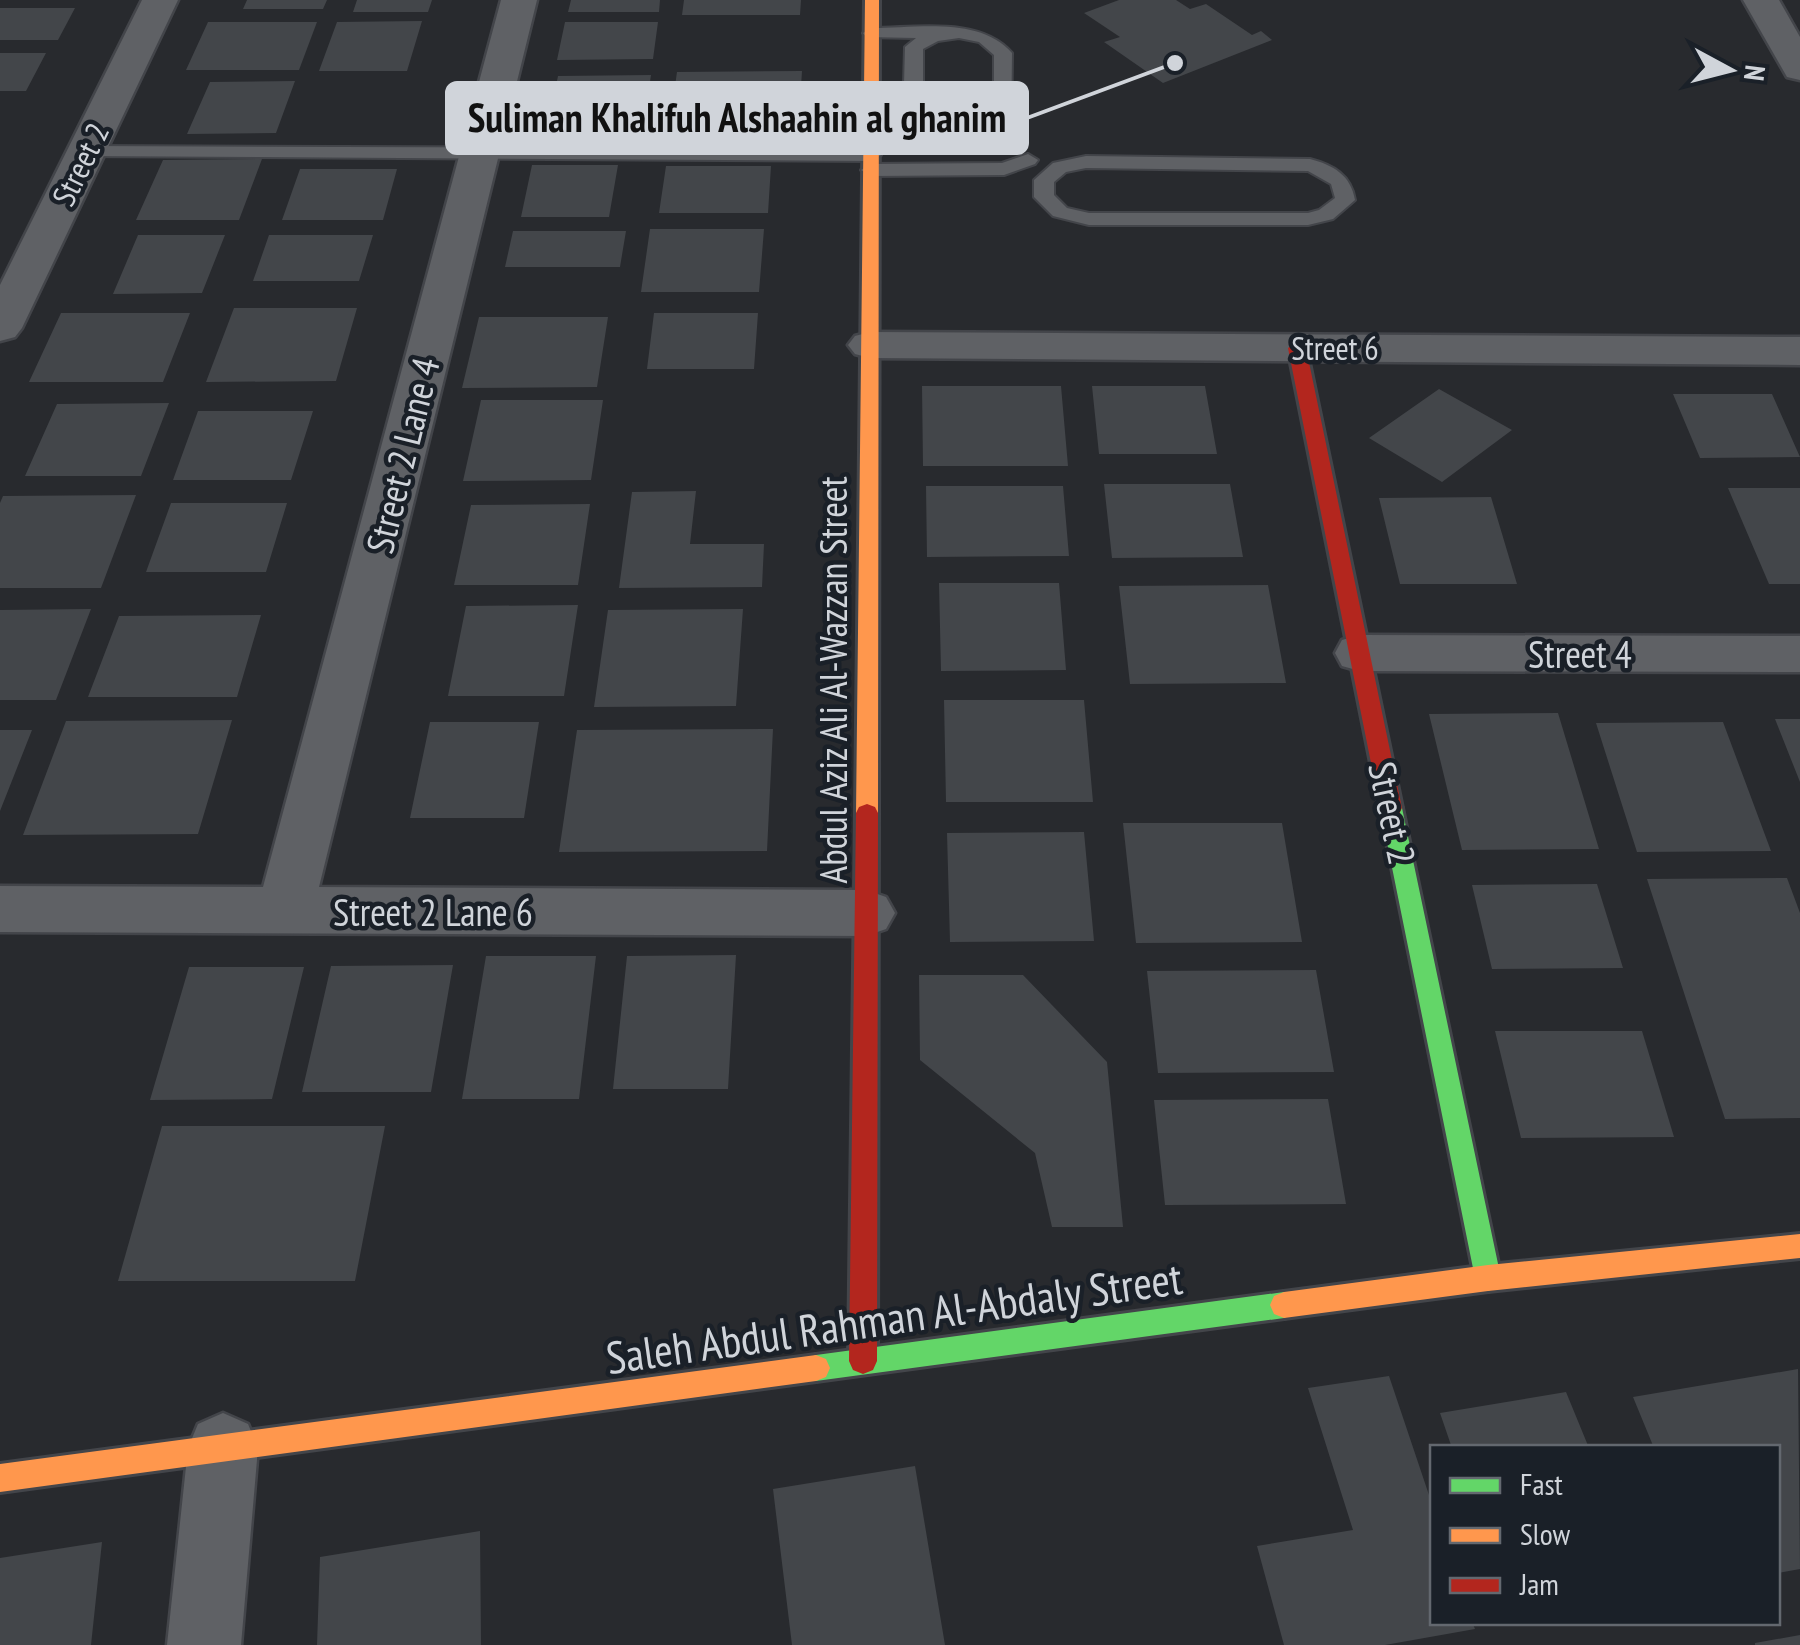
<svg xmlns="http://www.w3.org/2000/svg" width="1800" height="1645" font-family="'PT Sans Narrow',sans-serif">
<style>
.building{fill:#43464a}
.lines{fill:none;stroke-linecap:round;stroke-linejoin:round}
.lane-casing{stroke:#43454a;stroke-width:4}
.street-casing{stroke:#43454a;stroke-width:5}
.fast-casing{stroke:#43454a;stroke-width:6}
.slow-casing{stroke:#43454a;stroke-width:6}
.jam-casing{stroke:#43454a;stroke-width:6}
.lane{fill:#5f6165;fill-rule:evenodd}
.street{fill:#5f6165;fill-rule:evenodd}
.fast{fill:#63d668;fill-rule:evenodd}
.slow{fill:#ff974d;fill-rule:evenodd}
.jam{fill:#b3261e;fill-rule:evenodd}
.labels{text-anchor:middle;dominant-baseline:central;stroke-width:9;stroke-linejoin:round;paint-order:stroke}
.far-street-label{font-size:32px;fill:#d0d4da;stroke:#1a2028}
.street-label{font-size:38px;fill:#d0d4da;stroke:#1a2028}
.near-street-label{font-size:45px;fill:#d0d4da;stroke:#1a2028}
.leader{fill:none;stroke:#d0d4da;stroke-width:4}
.callout-dot{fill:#d0d4da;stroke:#1a2028;stroke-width:4}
.callout{fill:#d0d4da;stroke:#d0d4da;stroke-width:4}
.callout-label{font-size:40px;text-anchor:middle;font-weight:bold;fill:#111}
</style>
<rect width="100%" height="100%" fill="#282a2e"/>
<path class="building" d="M247 0H327L323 9H243Z
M357 0H432L428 12H353Z
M571 0H660L659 12H568Z
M684 0H801L800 15H682Z
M1119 0H1176L1190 9 1206 4 1252 35 1261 31 1272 40 1163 83 1104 42 1120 37 1084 13Z
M0 8H75L58 40H0Z
M422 21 407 71H319L337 22Z
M208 22H317L299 70H186Z
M565 22H658L653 59 557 60Z
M0 53H46L26 91H0Z
M802 71 798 134 668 135 677 72Z
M651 75 643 129 547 130 558 76Z
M295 81 276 133 187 134 210 82Z
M262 159 239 220H136L163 160Z
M532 165H618L609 217H521Z
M666 166H771L768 213H659Z
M300 169H397L383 220H282Z
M650 229H764L759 292H641Z
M513 231H626L620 267H505Z
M138 235H225L202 293 113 294Z
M269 235H373L359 281H253Z
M234 308H357L336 381 206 382Z
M61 313H190L163 382H29Z
M654 313H758L754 369H647Z
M479 317H608L597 387 462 388Z
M922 386H1061L1068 466H923Z
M1092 386H1205L1217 454H1099Z
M1439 389 1512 430 1442 482 1369 438Z
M1673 394H1772L1800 457 1700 458Z
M481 400H603L591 480 463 481Z
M169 403 141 476H25L57 404Z
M198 411H313L291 480H173Z
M1104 484H1230L1243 557 1112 558Z
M926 486H1063L1069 556 927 557Z
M1728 488H1800V584H1769Z
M696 491 690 544H764L762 587 619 588 632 492Z
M136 495 101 588H0V503L3 496Z
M1491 497 1517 584H1400L1379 498Z
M171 503H287L266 572H146Z
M590 504 578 585H454L471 505Z
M939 583H1059L1066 670 941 671Z
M1268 585 1286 683 1130 684 1119 586Z
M578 605 564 696H448L466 606Z
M91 609 56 700H0V610Z
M743 609 736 706 594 707 608 610Z
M261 615 237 697H88L119 616Z
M944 700H1084L1093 802H946Z
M1558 713 1599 849 1462 850 1429 714Z
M1775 719H1800V782Z
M232 720 198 834 23 835 66 721Z
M430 722H539L524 818H410Z
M1723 722 1771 851 1637 852 1596 723Z
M773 729 767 851 559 852 577 730Z
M0 730H32L0 811Z
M1123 823H1282L1302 942 1136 943Z
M1084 832 1094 941 950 942 947 833Z
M1787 878 1800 913V1118L1725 1119 1647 879Z
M1597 884 1623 968 1492 969 1472 885Z
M736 955 728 1089H613L627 956Z
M486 956H596L579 1099H462Z
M453 965 431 1092H302L331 966Z
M189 967H304L272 1099 150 1100Z
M1316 970 1334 1072 1158 1073 1147 971Z
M919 975H1023L1107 1062 1123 1227H1052L1035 1153 920 1060Z
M1495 1031H1642L1674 1137 1521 1138Z
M1328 1099 1346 1204 1165 1205 1154 1100Z
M162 1126H385L355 1281H118Z
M1798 1369 1800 1569 1778 1573V1448H1654L1633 1397Z
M1389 1376 1432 1504V1622H1472L1475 1629 1385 1645H1284L1257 1546 1353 1530 1308 1388Z
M1566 1392 1589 1448H1452L1440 1413Z
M915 1466 945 1645H792L773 1489Z
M480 1531 481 1645H317L320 1557Z
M102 1542 91 1645H0V1558Z
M1800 1635V1645H1755V1643Z"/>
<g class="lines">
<defs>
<path id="lane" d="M872 28C917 28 980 16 1012 53L1011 131C986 159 949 154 917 141L903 122 905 47 916 38 866 37 863 33ZM959 38 979 42 994 55V126C976 145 954 142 931 133L923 122V49L938 41Z
M86 146 871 149 881 155 871 161 79 156V148Z
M1028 154 1038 160 1035 164 1004 175 871 176 861 170 871 164 1002 163Z
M1086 156 1310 159C1333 165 1351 175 1355 200L1333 219 1308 225H1089L1053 216 1034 197V180L1053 163ZM1086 168 1308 171 1331 184 1335 198 1319 210 1308 213H1089L1067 208 1054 195V182L1066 172Z"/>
<path id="street" d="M142 0H178L22 328 15 337 0 341V285Z
M501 0H537L319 887 866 890 886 897 895 913 886 929 866 936 0 932V886L263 887Z
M1743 0H1779L1800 37V80L1787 77Z
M870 332 1800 337V365L870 358 855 354 848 345 855 336Z
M1360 635 1800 636V672L1360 671 1342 666 1335 653 1342 640Z
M223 1413 248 1424 258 1448 241 1645H167L188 1448 198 1424Z"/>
<path id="fast" d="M1391 799 1399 802 1402 808 1501 1278 1498 1287 1488 1291 1478 1287 1475 1278 1380 808 1383 802Z
M1284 1292 1294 1296 1298 1305 1294 1314 1284 1318 816 1381 806 1377 802 1368 806 1359 816 1355Z"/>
<path id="slow" d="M865 0H879L878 813 875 819H859L856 813Z
M1800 1234V1258L1488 1291 1284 1318 1274 1314 1270 1305 1274 1296 1284 1292 1488 1265Z
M816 1355 826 1359 830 1368 826 1377 816 1381 0 1492V1464Z"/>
<path id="jam" d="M1297 342 1306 348 1402 808 1399 814H1383L1380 808 1288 348Z
M867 804 875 807 878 813 877 1361 873 1370 863 1374 853 1370 849 1361 856 813 859 807Z"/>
</defs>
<use href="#lane" class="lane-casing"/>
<use href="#street" class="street-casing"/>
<use href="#fast" class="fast-casing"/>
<use href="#slow" class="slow-casing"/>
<use href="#jam" class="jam-casing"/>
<use href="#lane" class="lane"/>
<use href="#street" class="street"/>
<use href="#fast" class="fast"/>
<use href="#slow" class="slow"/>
<use href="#jam" class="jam"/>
</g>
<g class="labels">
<g class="far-street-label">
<text transform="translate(80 164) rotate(-64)">Street 2</text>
<text x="1335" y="348">Street 6</text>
</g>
<g class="street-label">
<text transform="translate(402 455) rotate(-76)">Street 2 Lane 4</text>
<text x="1580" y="653">Street 4</text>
<text transform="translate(832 680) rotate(-90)">Abdul Aziz Ali Al-Wazzan Street</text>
<text transform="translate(1393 813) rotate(78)">Street 2</text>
<text x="433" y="911">Street 2 Lane 6</text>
</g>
<g class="near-street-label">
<text transform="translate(894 1317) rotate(-8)">Saleh Abdul Rahman Al-Abdaly Street</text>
</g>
</g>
<path class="leader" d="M1175 63L1027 118"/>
<circle class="callout-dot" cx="1175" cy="63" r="10"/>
<rect class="callout" x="447" y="83" width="580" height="70" rx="10"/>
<g class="callout-label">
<text x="737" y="132">Suliman Khalifuh Alshaahin al ghanim</text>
</g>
<rect x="1430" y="1445" width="350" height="180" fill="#1a2028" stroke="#63686f" stroke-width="2.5"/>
<rect x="1450" y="1478" width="50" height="15" fill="#63d668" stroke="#63686f" stroke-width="2.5"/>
<text x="1520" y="1495" font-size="30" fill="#d0d4da">Fast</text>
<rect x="1450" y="1528" width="50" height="15" fill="#ff974d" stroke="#63686f" stroke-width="2.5"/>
<text x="1520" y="1545" font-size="30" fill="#d0d4da">Slow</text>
<rect x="1450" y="1578" width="50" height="15" fill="#b3261e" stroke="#63686f" stroke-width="2.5"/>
<text x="1520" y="1595" font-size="30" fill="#d0d4da">Jam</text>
<g transform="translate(1730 70) rotate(97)" stroke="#1a2028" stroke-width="8" paint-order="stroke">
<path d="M0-8L18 38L0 25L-18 38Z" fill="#d0d4da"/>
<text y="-15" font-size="28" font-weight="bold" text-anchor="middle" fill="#d0d4da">N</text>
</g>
</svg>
